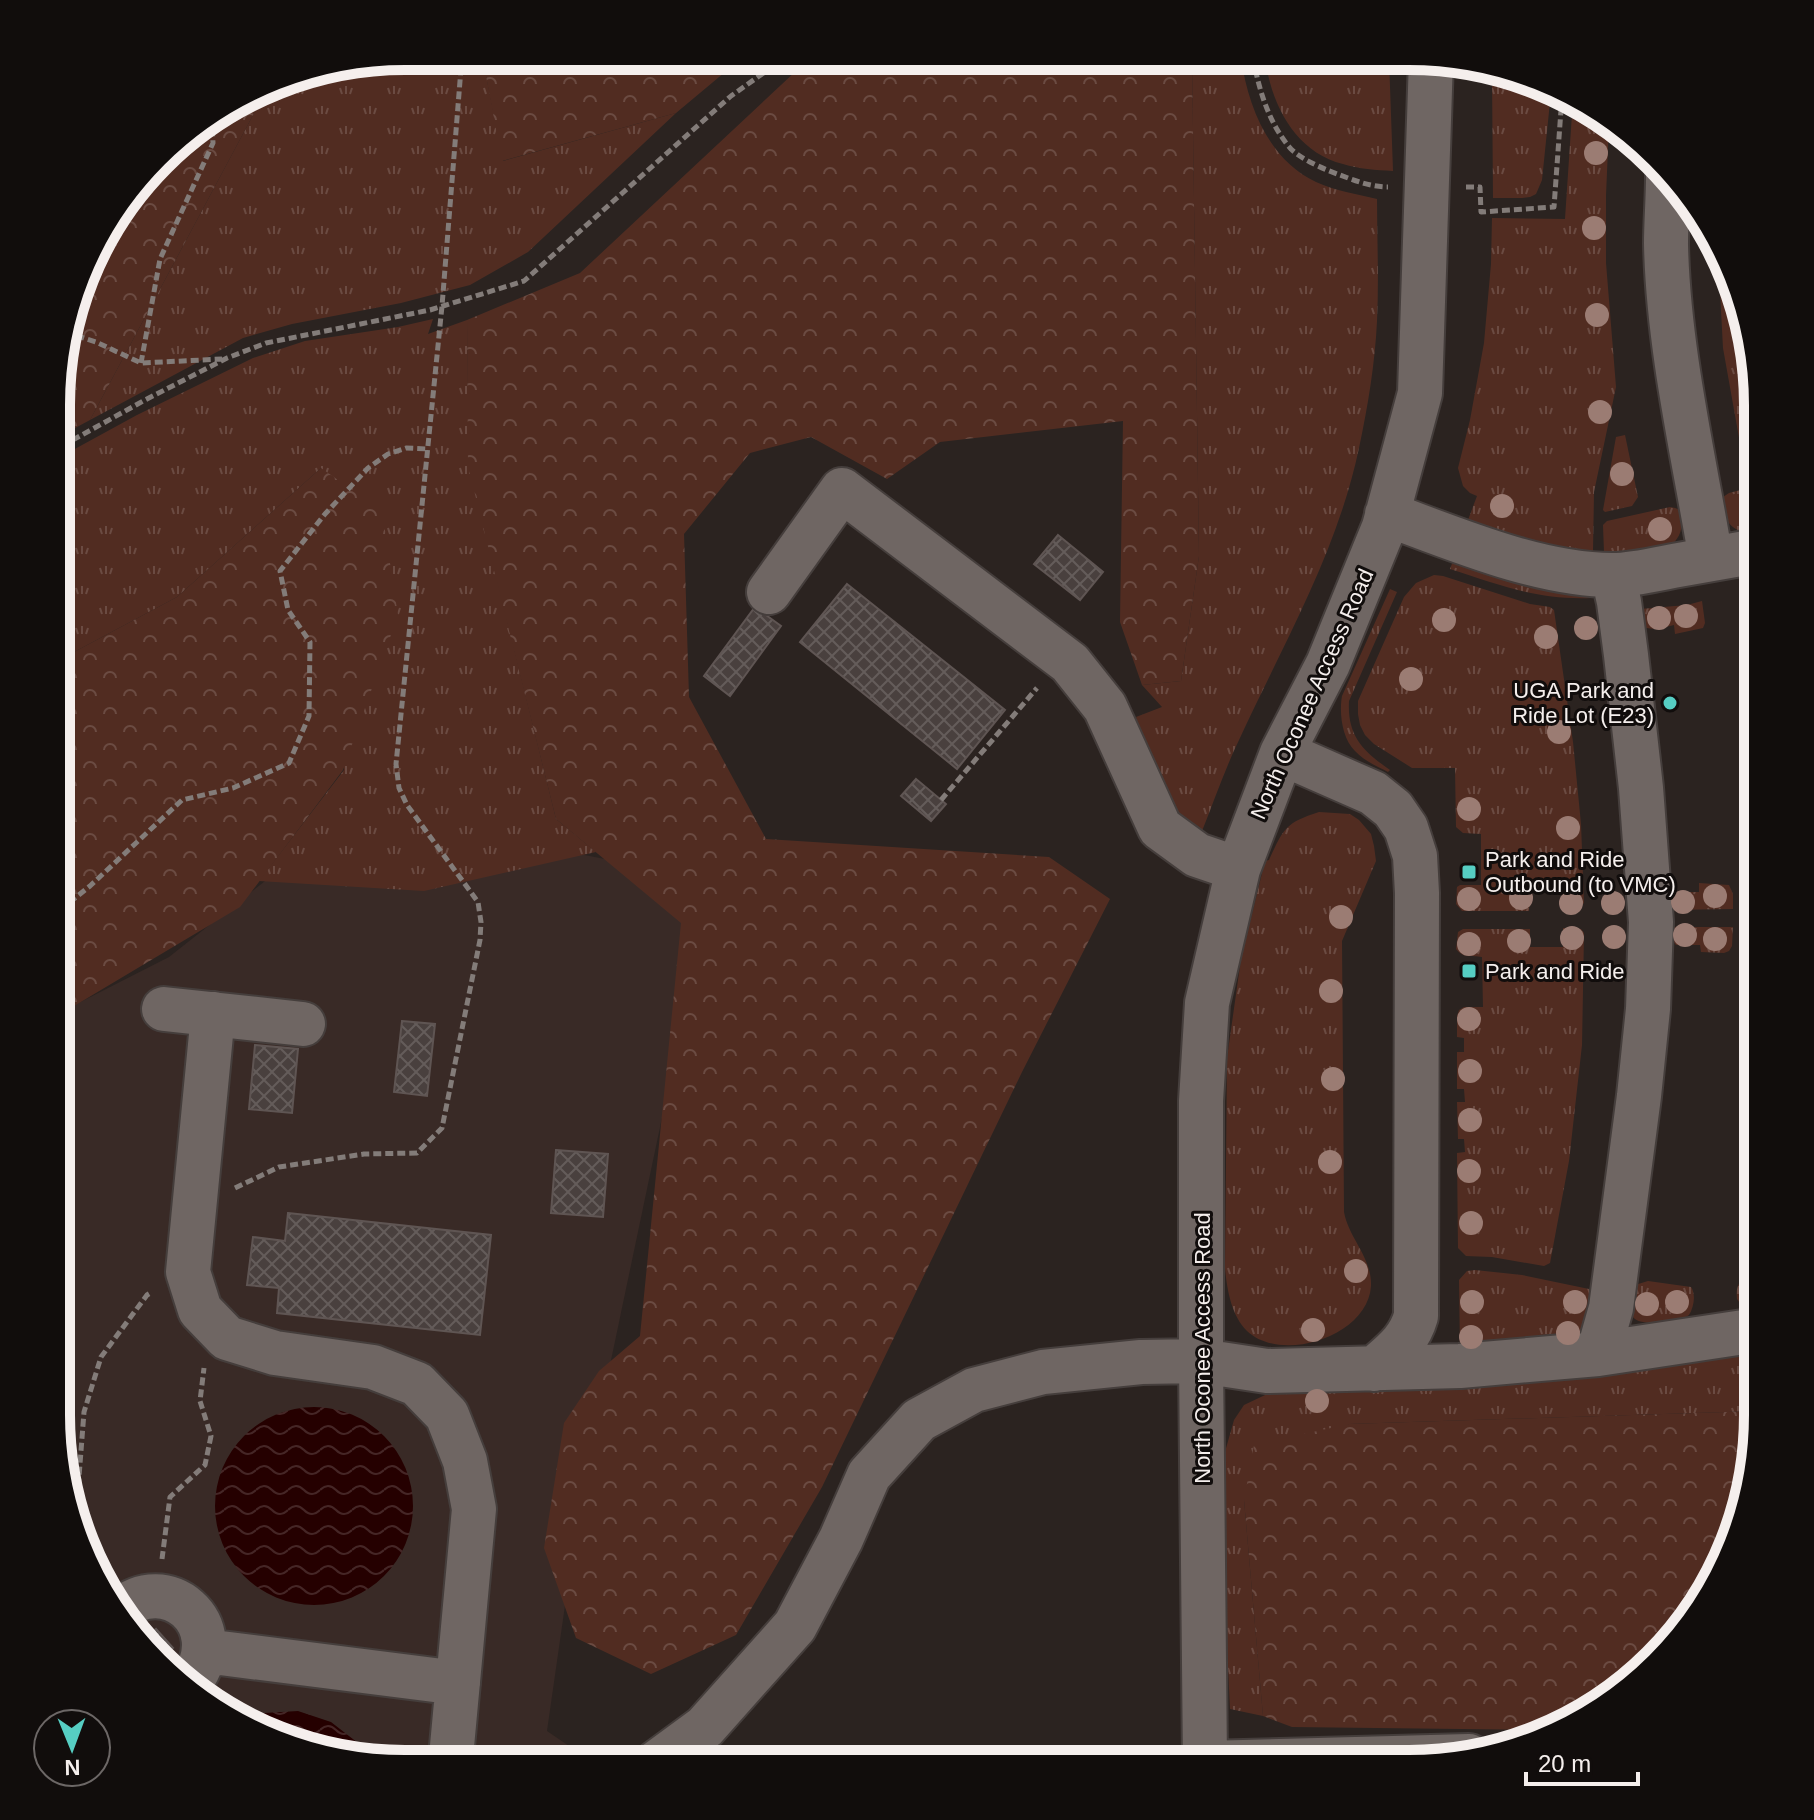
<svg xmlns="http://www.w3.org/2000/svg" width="1814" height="1820" font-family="Arial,sans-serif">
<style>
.built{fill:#392a26}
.grass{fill:url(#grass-tufts)}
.forest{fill:url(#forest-crowns)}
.water{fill:url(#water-waves)}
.building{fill:url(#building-cross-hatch);stroke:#5f5553;stroke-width:2}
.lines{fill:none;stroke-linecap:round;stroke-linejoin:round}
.minor-casing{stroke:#453e3c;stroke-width:48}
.path{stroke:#837c79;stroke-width:5;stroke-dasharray:8 4;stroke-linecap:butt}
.minor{stroke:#6f6663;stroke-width:44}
.tree{fill:#9b7c73}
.poi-dot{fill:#56cec3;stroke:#110d0c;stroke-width:3}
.labels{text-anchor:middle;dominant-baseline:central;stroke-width:6;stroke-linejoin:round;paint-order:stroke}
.poi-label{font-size:22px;fill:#f5efed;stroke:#110d0c;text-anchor:start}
.street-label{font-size:22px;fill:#f5efed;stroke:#110d0c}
.rim{fill:none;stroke:#f5efed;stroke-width:10}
</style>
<defs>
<pattern id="grass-tufts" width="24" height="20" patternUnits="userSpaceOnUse" patternTransform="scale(2)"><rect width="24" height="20" fill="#512c21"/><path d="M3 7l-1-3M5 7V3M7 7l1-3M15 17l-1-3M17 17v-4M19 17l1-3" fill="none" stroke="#6b4b42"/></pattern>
<pattern id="forest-crowns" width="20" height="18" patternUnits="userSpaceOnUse" patternTransform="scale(2)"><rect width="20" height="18" fill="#512c21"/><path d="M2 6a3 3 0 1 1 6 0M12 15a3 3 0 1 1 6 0" fill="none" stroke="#6b4b42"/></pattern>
<pattern id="water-waves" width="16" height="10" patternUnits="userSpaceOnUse" patternTransform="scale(2)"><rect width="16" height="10" fill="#250000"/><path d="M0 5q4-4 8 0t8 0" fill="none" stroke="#452626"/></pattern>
<pattern id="building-cross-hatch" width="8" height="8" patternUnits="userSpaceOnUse" patternTransform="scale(2)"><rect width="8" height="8" fill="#49403e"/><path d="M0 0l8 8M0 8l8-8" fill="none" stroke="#645c5a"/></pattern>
</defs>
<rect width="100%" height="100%" fill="#2b2320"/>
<path class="built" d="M355 810 712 880 577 1522 547 1731 594 1763H382L250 1728 128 1627 75 1528 57 1438 59 1013 169 957Z"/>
<path class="grass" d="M405 56H485L483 60 503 161 676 113 528 252 470 285 401 303 292 324 243 338 90 420 267 89 292 75Z
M1192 58H1241C1248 107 1269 160 1316 182 1335 191 1357 194 1377 199 1377 239 1379 280 1377 321 1375 363 1368 406 1359 448 1337 553 1283 644 1239 740 1225 769 1214 801 1202 831L1195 836 1160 787 1147 759 1136 717 1162 707 1142 685 1181 681 1199 556Z
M1265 58 1389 59 1393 171C1376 170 1359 169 1343 164 1295 152 1271 104 1265 58Z
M1492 72 1551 92 1542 180 1536 194 1530 197 1522 198H1493Z
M1573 99 1584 103 1609 125 1606 195V263L1616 387 1594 492 1593 551 1544 545 1468 520 1477 496 1470 493 1463 486 1458 468 1470 420 1484 343 1491 264 1492 218 1565 219Z
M1718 252 1739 292 1757 382V531C1732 536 1722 520 1723 497L1729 493 1748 488 1723 348Z
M433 319 428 334 467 320 469 466 556 819 596 852 424 891 259 881 344 770 321 468 177 597 61 659 62 456 137 415 253 358 305 341 398 327Z
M1625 435 1638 497 1632 506 1605 512 1603 510 1616 437Z
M1670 507C1678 508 1681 510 1682 519 1683 529 1678 542 1669 546 1656 552 1619 551 1604 552L1603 525 1607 521Z
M1453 561 1580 593 1591 598C1537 600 1500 585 1450 569Z
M1434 575 1443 576 1530 604 1550 607 1554 610 1573 742 1581 824 1584 903 1577 911H1563V892H1530L1529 911H1462L1456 904 1457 887 1460 885H1481V834L1463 833 1456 827 1455 768H1412L1374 744 1365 735 1360 725 1358 714V701L1404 597 1416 583Z
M1390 589 1397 592 1349 701C1347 736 1363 751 1390 770L1388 772C1377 766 1364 761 1355 751 1342 738 1339 713 1342 696Z
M1702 601 1705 623 1703 628 1675 634 1674 625C1664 627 1653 631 1644 627L1640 609 1687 605Z
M1319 812 1350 814 1359 820 1371 834 1374 846 1376 861 1342 941 1344 1212C1349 1239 1372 1257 1371 1286 1368 1336 1282 1364 1247 1331 1231 1315 1227 1289 1225 1268L1227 1058 1241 959 1265 861 1269 860C1284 828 1285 823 1319 812Z
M1699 883 1729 885 1733 894V909L1670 910 1671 895 1676 892H1699Z
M1670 927H1733L1732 946 1729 951 1724 953 1701 952 1700 945H1676L1671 939Z
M1563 928 1581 929 1584 933 1582 1045 1569 1161 1550 1263 1544 1266 1492 1257 1466 1256 1458 1248 1457 1153 1465 1152 1464 1139H1458L1457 1102H1465L1464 1089H1457V1052H1464V1038L1457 1037V1016L1459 1010 1464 1007H1483L1482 957C1472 955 1464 959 1456 949L1458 932 1463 929H1530V947H1563Z
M1475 1270 1522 1275 1589 1289 1590 1294 1582 1335 1460 1353 1459 1280 1467 1271Z
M1745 1278 1757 1279V1310H1745L1737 1299C1736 1290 1737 1283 1745 1278Z
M1648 1281 1691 1287C1696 1294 1694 1307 1689 1315 1680 1321 1641 1328 1633 1317 1628 1310 1634 1293 1635 1285Z
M1757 1350V1411L1349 1424 1244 1500 1263 1716 1230 1709 1225 1604 1223 1459 1234 1420 1244 1405 1278 1389Z"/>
<path class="forest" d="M485 56 743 57 676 113 502 161 483 60Z
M811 57 1192 58 1199 556 1181 681 1142 685 1120 622 1123 421 940 442 887 479 811 437 750 453 684 534 689 697 766 839 1049 857 1110 899 1022 1072 822 1487 736 1635 651 1674 576 1638 544 1548 564 1423 599 1371 640 1336 681 923 556 819 468 466 467 320 580 273Z
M267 89 90 420 62 435 63 337 103 231 175 142Z
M321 468 382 511 398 615 343 770 240 907 59 1015 61 659 177 597Z
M1757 1411V1438L1711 1589 1621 1692 1550 1730 1292 1727 1263 1716 1244 1500 1254 1445 1349 1424Z"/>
<path class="water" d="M215 1506a99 99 0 1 1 198 0a99 99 0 1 1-198 0Z
M298 1711 331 1722 358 1743 370 1760 250 1728 242 1721 264 1713Z"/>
<path class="building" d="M1058 535 1103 572 1080 600 1034 564Z
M847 584 1005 710 957 769 800 642Z
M755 607 781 626 730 696 704 676Z
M916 779 946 804 931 821 901 796Z
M402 1021 435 1024 427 1096 394 1092Z
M255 1045 298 1049 292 1113 249 1109Z
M556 1150 608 1154 603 1217 551 1213Z
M288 1213 491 1235 480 1335 277 1313 279 1288 247 1285 253 1237 285 1241Z
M156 1629 173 1648 163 1656 143 1640Z"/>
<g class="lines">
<defs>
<path id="minor" d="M1668 177C1668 199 1666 222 1666 244 1668 347 1694 458 1711 559
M1387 514C1455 539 1539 575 1612 575 1632 575 1653 570 1673 566 1701 561 1729 556 1757 551
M769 592 842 490 1070 663 1105 707 1160 828 1197 855 1238 869
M1282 753 1373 793 1393 809 1406 828 1415 856 1417 893 1416 1316C1409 1341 1393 1352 1374 1369
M164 1009 303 1024
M213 1014 188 1272 200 1310 227 1338 275 1353 373 1367 417 1384 447 1415 465 1461 474 1509 451 1757 453 1763
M1598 1354 1611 1308 1639 1096 1648 1009 1651 922 1641 788 1626 655 1619 602 1613 575
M119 1611C166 1569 231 1624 192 1680
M205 1651 458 1683
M656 1763 705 1727 795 1626 841 1539 869 1475 919 1420 974 1390 1043 1372 1141 1362 1201 1361 1267 1371 1460 1366 1598 1354 1757 1330
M1205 1763 1201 1361V1101L1207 1003 1238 869 1282 753 1328 664 1384 527 1420 393 1431 59
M1205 1763 1469 1756"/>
</defs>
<use href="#minor" class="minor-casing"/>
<path class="path" d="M1253 58C1259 90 1269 124 1291 149 1302 160 1326 170 1340 175 1356 181 1371 187 1388 187
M1466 187H1480L1481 212 1554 207 1562 96
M65 332 96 342 141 363 222 359
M141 363 160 259 213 143 212 121
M62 446 145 400 227 358 266 343 430 310 524 281 731 96 786 57
M941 800 1037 688
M60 910 90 886 182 800 233 788 289 763 309 716 310 642 288 610 280 571 325 514 368 468 388 454 406 448 428 449
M235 1188 279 1167 364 1154 417 1153 442 1128 480 940 481 922 478 902 407 805 399 788 396 764 442 306 462 56
M90 1557 77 1503 84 1412 101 1357 147 1295 152 1292
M162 1559 170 1497 205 1465 211 1436 200 1401 204 1368
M94 1563 104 1576"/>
<use href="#minor" class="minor"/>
</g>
<g class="tree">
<circle cx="1596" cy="153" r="12"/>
<circle cx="1594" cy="228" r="12"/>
<circle cx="1597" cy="315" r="12"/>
<circle cx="1600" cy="412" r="12"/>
<circle cx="1622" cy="474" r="12"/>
<circle cx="1502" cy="506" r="12"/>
<circle cx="1660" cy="529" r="12"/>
<circle cx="1686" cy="616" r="12"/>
<circle cx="1659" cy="618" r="12"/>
<circle cx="1444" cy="620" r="12"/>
<circle cx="1586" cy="628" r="12"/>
<circle cx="1546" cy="637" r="12"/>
<circle cx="1411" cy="679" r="12"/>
<circle cx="1559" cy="732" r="12"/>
<circle cx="1469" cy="809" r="12"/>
<circle cx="1568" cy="828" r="12"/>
<circle cx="1715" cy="896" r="12"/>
<circle cx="1521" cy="898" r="12"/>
<circle cx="1469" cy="899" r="12"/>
<circle cx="1683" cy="902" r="12"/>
<circle cx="1571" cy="903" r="12"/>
<circle cx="1613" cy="903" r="12"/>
<circle cx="1341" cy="917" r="12"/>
<circle cx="1685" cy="935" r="12"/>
<circle cx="1614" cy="937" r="12"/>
<circle cx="1572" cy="938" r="12"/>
<circle cx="1715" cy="939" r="12"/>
<circle cx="1519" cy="941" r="12"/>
<circle cx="1469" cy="944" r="12"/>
<circle cx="1331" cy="991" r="12"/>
<circle cx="1469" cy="1019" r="12"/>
<circle cx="1470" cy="1071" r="12"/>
<circle cx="1333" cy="1079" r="12"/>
<circle cx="1470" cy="1120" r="12"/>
<circle cx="1330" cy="1162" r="12"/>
<circle cx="1469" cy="1171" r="12"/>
<circle cx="1471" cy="1223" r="12"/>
<circle cx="1356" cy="1271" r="12"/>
<circle cx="1472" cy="1302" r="12"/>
<circle cx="1575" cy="1302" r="12"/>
<circle cx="1677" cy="1302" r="12"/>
<circle cx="1647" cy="1304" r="12"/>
<circle cx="1313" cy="1330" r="12"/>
<circle cx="1568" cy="1333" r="12"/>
<circle cx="1471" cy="1337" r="12"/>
<circle cx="1317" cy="1401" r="12"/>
</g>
<g class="poi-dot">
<circle cx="1670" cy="703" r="8"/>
<rect x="1461" y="864" width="16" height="16" rx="4"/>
<rect x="1461" y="963" width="16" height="16" rx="4"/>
</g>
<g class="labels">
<g class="poi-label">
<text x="1654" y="690" text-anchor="end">UGA Park and<tspan x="1654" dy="25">Ride Lot (E23)</tspan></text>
<text x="1485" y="859">Park and Ride<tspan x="1485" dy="25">Outbound (to VMC)</tspan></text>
<text x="1485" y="971">Park and Ride</text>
</g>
<g class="street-label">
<text transform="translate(1312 694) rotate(-66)">North Oconee Access Road</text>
<text transform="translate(1202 1348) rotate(-90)">North Oconee Access Road</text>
</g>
</g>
<path d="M0 0H1814V1820H0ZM405 70H1409A335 335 0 0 1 1744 405V1415A335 335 0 0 1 1409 1750H405A335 335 0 0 1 70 1415V405A335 335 0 0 1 405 70Z" fill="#110d0c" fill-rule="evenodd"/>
<path class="rim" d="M405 70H1409A335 335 0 0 1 1744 405V1415A335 335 0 0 1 1409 1750H405A335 335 0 0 1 70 1415V405A335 335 0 0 1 405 70Z"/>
<g transform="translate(72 1748) rotate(179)"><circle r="38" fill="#110d0c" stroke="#6c6766" stroke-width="2"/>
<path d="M0-6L14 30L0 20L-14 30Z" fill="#56cec3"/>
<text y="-12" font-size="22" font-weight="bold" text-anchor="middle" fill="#f5efed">N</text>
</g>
<path d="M1526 1772v12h112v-12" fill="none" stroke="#f5efed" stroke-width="4"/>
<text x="1538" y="1772" font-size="24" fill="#f5efed" stroke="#110d0c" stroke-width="6" paint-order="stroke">20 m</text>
</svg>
